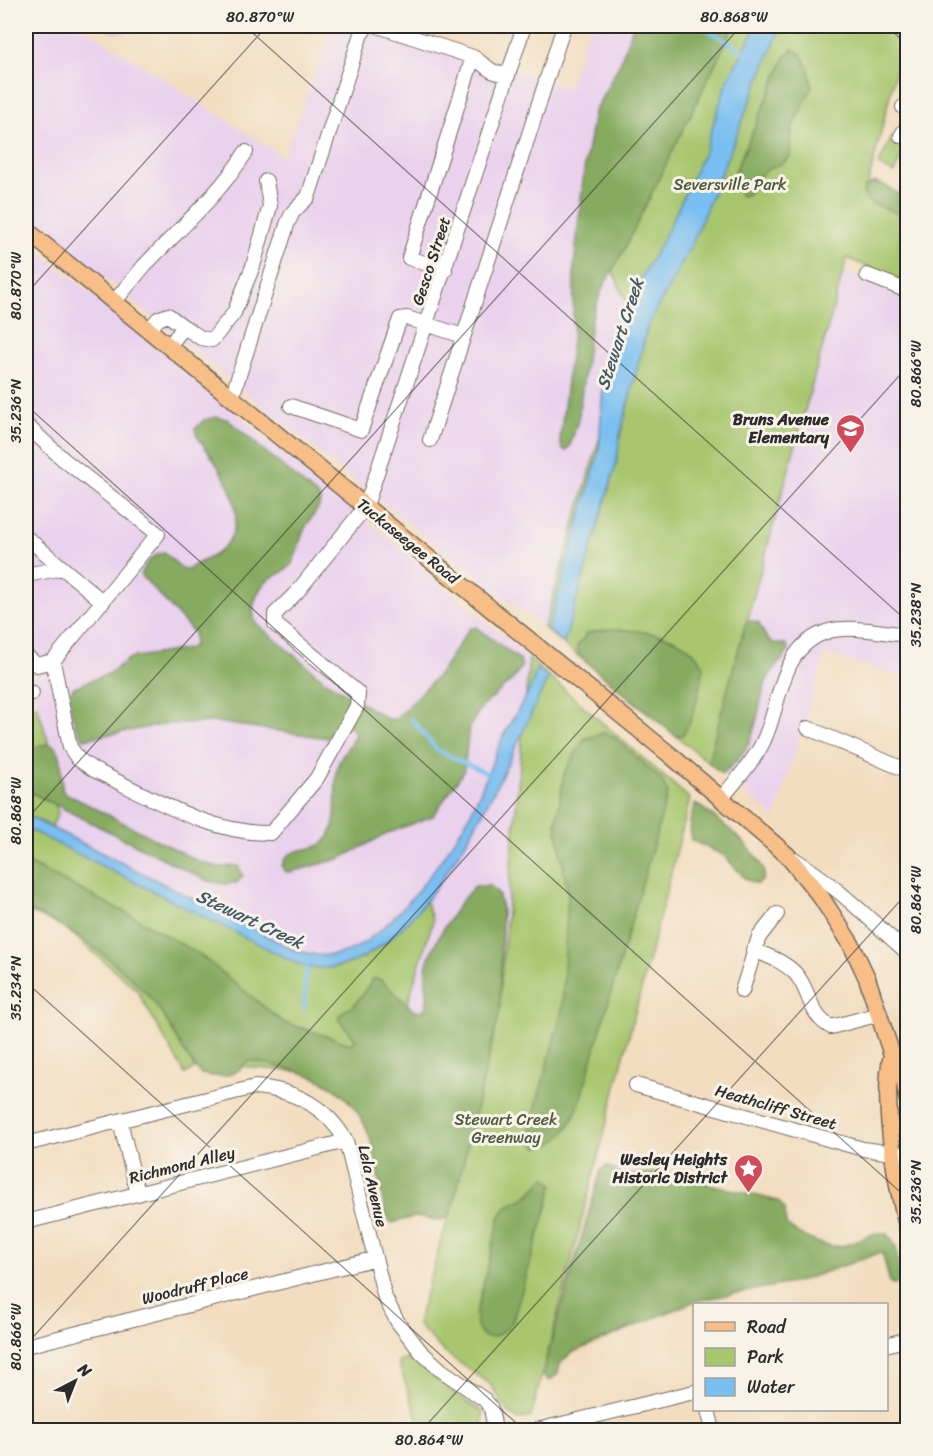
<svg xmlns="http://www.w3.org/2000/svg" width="933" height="1456" font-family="Sriracha,sans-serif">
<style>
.built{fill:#ead1ed}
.industrial{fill:#cabfd7}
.green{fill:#a8c66e;stroke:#6a784c;stroke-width:1.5}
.forest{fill:#86ab61;stroke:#586b46;stroke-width:1.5}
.water{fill:#7abff1;stroke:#52758e;stroke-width:1.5}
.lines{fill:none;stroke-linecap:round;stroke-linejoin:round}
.stream{stroke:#7abff1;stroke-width:4}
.minor-casing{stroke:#71695f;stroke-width:16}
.major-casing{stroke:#71695f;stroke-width:19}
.minor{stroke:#fff;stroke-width:14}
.major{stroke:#f7be88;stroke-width:16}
.ticks{fill:none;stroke:#2b2b2b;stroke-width:1.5;stroke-opacity:0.45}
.labels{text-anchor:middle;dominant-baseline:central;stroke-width:6;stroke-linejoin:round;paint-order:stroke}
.park-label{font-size:16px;fill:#505a3f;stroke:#f7f3e8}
.street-label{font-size:16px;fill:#2b2b2b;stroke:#f7f3e8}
.poi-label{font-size:16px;font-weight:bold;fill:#2b2b2b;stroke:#f7f3e8;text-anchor:end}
.water-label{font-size:18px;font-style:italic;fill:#435766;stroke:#f7f3e8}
.neatline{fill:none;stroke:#2b2b2b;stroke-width:2}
.ticks-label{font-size:15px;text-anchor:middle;fill:#2b2b2b}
</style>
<rect width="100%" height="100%" fill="#f7f3e8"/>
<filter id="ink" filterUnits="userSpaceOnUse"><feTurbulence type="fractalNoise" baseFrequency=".0167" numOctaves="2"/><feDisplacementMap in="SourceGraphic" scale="12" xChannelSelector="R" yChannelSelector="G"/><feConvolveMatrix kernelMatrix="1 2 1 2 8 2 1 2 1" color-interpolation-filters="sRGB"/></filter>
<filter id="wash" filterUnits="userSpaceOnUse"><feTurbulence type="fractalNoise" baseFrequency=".008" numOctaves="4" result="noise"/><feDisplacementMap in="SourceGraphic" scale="24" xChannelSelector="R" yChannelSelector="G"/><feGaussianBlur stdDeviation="1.35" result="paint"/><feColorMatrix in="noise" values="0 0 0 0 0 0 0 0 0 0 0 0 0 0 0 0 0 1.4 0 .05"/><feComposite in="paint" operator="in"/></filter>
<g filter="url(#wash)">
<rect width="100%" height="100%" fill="#f3ddc0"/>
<path class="built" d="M26 26H81L283 157 334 26H379L568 88 590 26H658L634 320 544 628 356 482 26 214Z
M26 241 363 517 529 659 500 992 483 1034 406 1008 433 921 422 893 363 958 330 964 307 962 26 824V749L48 744 30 677 26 673Z
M844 271 907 298V678L825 654 775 818 708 762Z"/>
<path class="industrial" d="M97 26H199L185 31 113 33Z"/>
<path class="green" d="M658 26H907L868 184 907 203V283L847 258 708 762 544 628 634 320 581 198 633 33Z
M892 137 907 145 894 173 878 165Z
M529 659 690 799 531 1417 517 1419 508 1412 490 1384 444 1352 417 1324 451 1207 379 1156 360 1113 342 1091 312 1073 206 1063 185 1074 136 989 64 927 26 911V824L219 919 330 964 363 958 422 893 433 921 406 1008 483 1034 500 992Z
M37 705 49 744 50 789 58 813 52 827 26 815V706Z
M412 1358 452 1392 483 1412 482 1430H422L398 1362Z"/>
<path class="forest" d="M633 26H734L624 250 602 289 591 321 578 421 570 446 566 451 562 449 560 440 573 330 574 267 584 170 594 112 620 63Z
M792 49 800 53 809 70 812 87 792 128 790 157C781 167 769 166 760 175 753 182 753 195 741 196L733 181 737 167 785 58Z
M874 182 884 185 907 199V217L868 202 863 192 865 187Z
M217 417 227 419 320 498C321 510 311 516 306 526 299 538 299 555 290 566 285 572 277 574 271 578 257 588 248 610 257 624L324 680 387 719H396L440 673 469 629 476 627 520 660 522 666 514 678 480 709 469 728 464 771 433 816 388 833 339 859 291 872H286L282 866C288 843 315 855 327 839 341 822 332 785 338 765 342 753 352 745 355 733L350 726 336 730 327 738 215 722 167 724 84 739C74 729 69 705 70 692L74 687 108 674 130 658 188 649 194 645V633L141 575C144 564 153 555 164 552L182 569 188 570C198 560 214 559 223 548 256 513 218 466 197 436L195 429 204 420Z
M750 621 758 622C767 637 765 644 786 644L789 650C783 660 772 669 767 680 753 719 761 744 722 774L708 762 745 625Z
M611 629C644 631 687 632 704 667 700 684 694 725 681 736L675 735 579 656 577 647 587 633Z
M603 733 613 736 661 779 668 793 579 1105C571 1123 561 1147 537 1147L531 1141 529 1132 562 1010 568 895 556 824 564 774 584 739Z
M49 744C67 747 59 779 63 792L200 862 218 867 238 866 243 875 237 883 225 884 208 881 26 790V749Z
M695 804C710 811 788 872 757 884L747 880 723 855 691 840 690 822Z
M26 862 134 917 199 954 283 1022 351 1044 355 1040C351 1030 340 1026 338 1016L355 1004 374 978 381 980 414 1011 424 1010C431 1000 424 982 426 969 428 950 460 899 475 886H490L498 893 502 908 500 1010 451 1214C435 1229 434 1215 416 1217 408 1218 400 1221 393 1223L388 1220C380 1198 379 1171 373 1148 357 1085 309 1070 251 1061 245 1062 244 1065 240 1069 230 1078 212 1077 201 1074 183 1056 174 1029 158 1008 132 972 68 924 26 909Z
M607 1166 621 1174 665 1173 778 1201 785 1209 786 1225C802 1236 824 1250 845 1245 861 1242 870 1231 886 1233L896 1246 900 1280 895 1284 890 1283 883 1255 879 1253 797 1282 695 1301 571 1353 560 1364 558 1374 549 1381 542 1374 601 1170Z
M545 1177 553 1184 551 1194 512 1323C495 1342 476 1345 476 1314L500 1216C507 1202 516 1204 527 1196 535 1190 539 1183 545 1177Z"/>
<path class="water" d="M757 26H781L691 246 648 325 620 436 617 461 564 643 548 630 599 451 603 381 618 318 665 236 706 148 726 83Z
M536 669 548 678C509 757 415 998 300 965L26 828V815L293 949C310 955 325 958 342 953 386 942 449 854 470 814 482 790 491 764 502 739 513 715 531 695 536 669Z"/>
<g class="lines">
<path class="stream" d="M702 26 745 53
M411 719 437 750 492 776
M304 1008 307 964"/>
</g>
</g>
<g filter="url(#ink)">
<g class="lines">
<defs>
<path id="minor" d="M378 26 473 57 492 71 508 76
M903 107 908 109
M901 136 908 125
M445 270 409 258 473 57
M867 275 908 291
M114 302C124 290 134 278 144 266 179 229 218 196 246 152
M184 327 201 338 212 340 234 313 253 266 270 206 266 181
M149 330 158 319 168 315 184 327 169 346
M232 397 288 222 293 212 308 197 361 34 367 26
M291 406 361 430 400 319 407 318 463 336
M26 425 63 459 158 534 53 661 37 665 26 656
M430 440 564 26
M26 537 103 602
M26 575 63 568
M53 661 70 747 78 759 94 770C149 796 209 834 271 833L317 778 357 706 358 693 275 624V614L297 592 366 506 524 26
M26 693H32
M808 728 908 771
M722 798C735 781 751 765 761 746 782 708 777 646 829 631 853 625 883 633 908 635
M794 859C837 886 870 920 908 953
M753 950C768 956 783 961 795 973 811 990 808 1015 831 1027L880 1014
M742 991 759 937 777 914
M636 1085 863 1149 908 1155
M120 1121 138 1194
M26 1144 255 1087C295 1090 326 1106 346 1141L385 1298 397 1321 421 1352 441 1370 485 1400 491 1408 495 1430
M26 1222 346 1141
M886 1345 908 1339
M26 1346 373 1259
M708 1410 713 1430
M537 1430 694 1392"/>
<path id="major" d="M26 230 669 754 787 855 821 897 851 944 867 978 892 1055 902 1069 908 1100
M892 1055C881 1098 896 1185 908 1229"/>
</defs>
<use href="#minor" class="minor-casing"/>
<use href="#major" class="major-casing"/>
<use href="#minor" class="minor"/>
<use href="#major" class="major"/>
</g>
</g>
<path class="ticks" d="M245 26 908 622M886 26 908 45M26 294 267 26M26 405 908 1199M26 820 741 26M26 982 524 1430M26 1345 908 366M422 1430 908 892M896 1430 908 1417"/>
<defs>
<symbol id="school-pin" viewBox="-11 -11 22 30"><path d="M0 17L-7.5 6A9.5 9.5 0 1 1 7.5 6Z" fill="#d1495b" stroke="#f7f3e8"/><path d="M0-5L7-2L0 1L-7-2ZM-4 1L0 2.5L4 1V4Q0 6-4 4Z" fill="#fff"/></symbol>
<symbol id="sight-pin" viewBox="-11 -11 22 30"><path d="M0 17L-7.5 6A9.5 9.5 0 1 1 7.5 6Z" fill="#d1495b" stroke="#f7f3e8"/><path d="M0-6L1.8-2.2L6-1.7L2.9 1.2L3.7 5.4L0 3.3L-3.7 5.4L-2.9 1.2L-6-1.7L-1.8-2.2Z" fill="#fff"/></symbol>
</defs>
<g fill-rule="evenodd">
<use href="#school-pin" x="834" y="412" width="33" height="45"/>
<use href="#sight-pin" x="732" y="1152" width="33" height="45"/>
</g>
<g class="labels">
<g class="park-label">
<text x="730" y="184">Seversville Park</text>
<text x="506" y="1119">Stewart Creek<tspan x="506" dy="18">Greenway</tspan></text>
</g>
<g class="street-label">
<text transform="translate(431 261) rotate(-72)">Gesco Street</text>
<text transform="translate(408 541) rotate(39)">Tuckaseegee Road</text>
<text transform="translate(776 1107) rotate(16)">Heathcliff Street</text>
<text transform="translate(182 1165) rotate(-14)">Richmond Alley</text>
<text transform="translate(373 1186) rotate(77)">Lela Avenue</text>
<text transform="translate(195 1286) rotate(-14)">Woodruff Place</text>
</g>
<g class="poi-label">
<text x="829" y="419">Bruns Avenue<tspan x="829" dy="18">Elementary</tspan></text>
<text x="727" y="1159">Wesley Heights<tspan x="727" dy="18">Historic District</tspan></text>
</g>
<g class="water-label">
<text transform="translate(620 334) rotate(-72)">Stewart Creek</text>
<text transform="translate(250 919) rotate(25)">Stewart Creek</text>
</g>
</g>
<rect width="933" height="1456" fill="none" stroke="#f7f3e8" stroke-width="66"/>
<rect x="693" y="1303" width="195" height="108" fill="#f7f3e8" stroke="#a5a39c" stroke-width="1.5"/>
<rect x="705" y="1322" width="30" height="9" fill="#f7be88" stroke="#a5a39c" stroke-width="1.5"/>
<text x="747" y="1333" font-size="18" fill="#2b2b2b">Road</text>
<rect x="705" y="1348" width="30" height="18" fill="#a8c66e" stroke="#a5a39c" stroke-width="1.5"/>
<text x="747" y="1363" font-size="18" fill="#2b2b2b">Park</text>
<rect x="705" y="1378" width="30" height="18" fill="#7abff1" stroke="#a5a39c" stroke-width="1.5"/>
<text x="747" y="1393" font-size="18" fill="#2b2b2b">Water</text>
<g transform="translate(75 1381) rotate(42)" stroke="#f7f3e8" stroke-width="4.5" paint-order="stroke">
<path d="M0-4.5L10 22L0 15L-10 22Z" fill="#2b2b2b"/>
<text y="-9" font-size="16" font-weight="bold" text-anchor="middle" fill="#2b2b2b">N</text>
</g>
<rect x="33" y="33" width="867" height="1390" class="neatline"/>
<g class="ticks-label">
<text x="260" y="22">80.870°W</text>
<text x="734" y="22">80.868°W</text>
<text transform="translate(16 286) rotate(-90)" y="5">80.870°W</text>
<text transform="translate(916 374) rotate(-90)" y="5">80.866°W</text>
<text transform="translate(16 411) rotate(-90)" y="5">35.236°N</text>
<text transform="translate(916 615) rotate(-90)" y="5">35.238°N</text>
<text transform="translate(16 811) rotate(-90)" y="5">80.868°W</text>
<text transform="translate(916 900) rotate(-90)" y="5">80.864°W</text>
<text transform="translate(16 988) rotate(-90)" y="5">35.234°N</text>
<text transform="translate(916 1192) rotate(-90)" y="5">35.236°N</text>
<text transform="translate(16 1337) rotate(-90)" y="5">80.866°W</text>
<text x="429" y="1445">80.864°W</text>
</g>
</svg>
